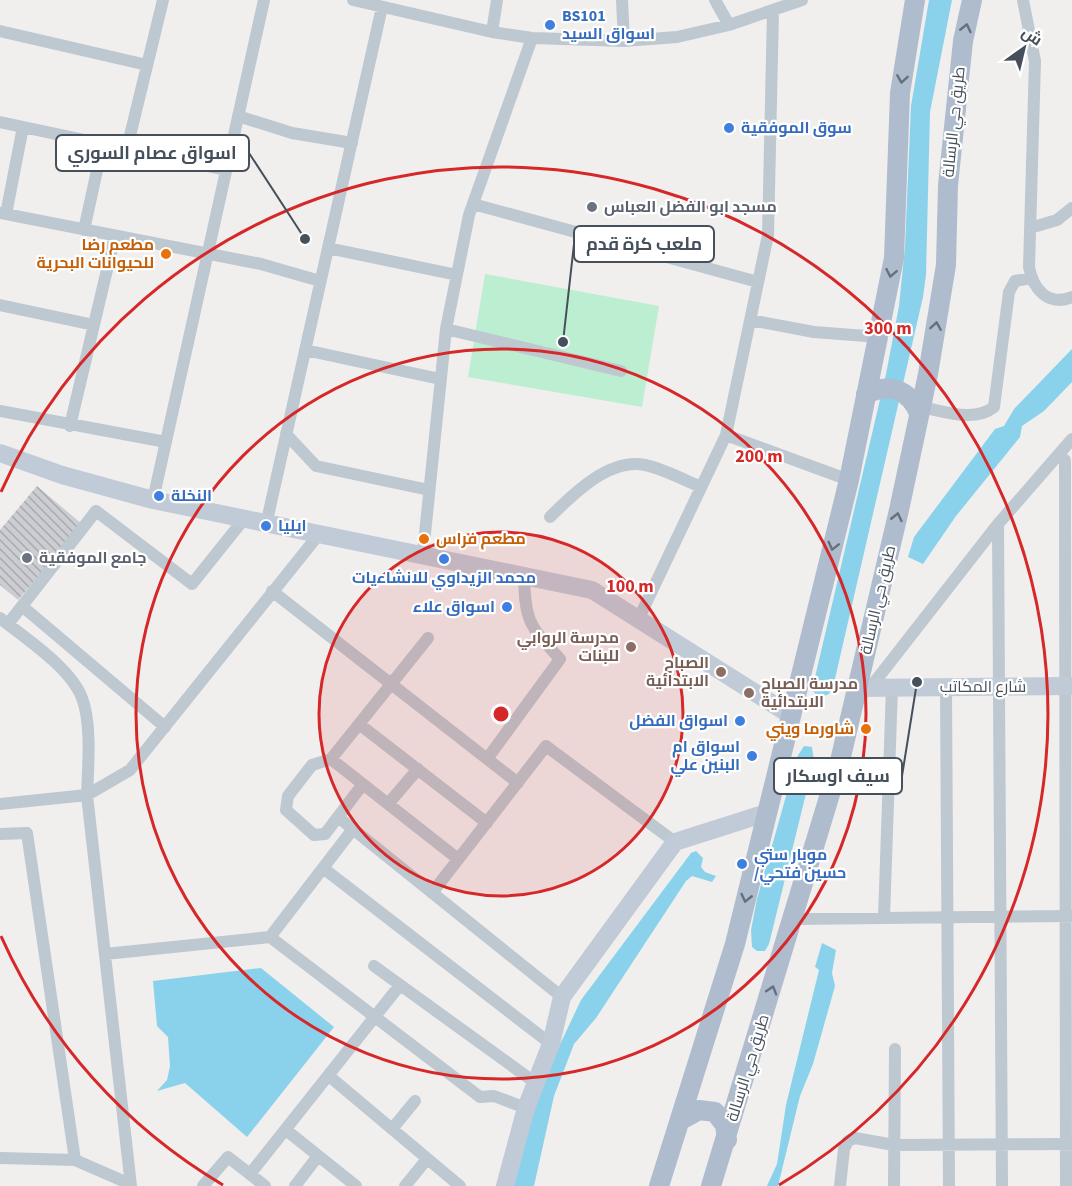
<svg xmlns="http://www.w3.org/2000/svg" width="1072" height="1186" font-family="'Source Sans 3',Cairo,sans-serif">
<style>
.garden{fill:#bceed2}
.water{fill:#8ad2eb}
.building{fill:url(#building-back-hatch)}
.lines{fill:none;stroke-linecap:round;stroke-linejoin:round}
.street{stroke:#bec8d0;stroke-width:12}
.secondary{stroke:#c1cad7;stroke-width:18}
.primary{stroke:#aebccd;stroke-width:20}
.oneway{stroke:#65707d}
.ring{fill:none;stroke:#d62828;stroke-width:3}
.shop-dot{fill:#3f7fe0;stroke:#fff;stroke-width:2}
.worship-dot{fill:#6b7280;stroke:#fff;stroke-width:2}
.food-dot{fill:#e8710a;stroke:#fff;stroke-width:2}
.education-dot{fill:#8d6e63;stroke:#fff;stroke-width:2}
.labels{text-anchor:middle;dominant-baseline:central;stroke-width:4.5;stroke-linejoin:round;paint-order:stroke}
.shop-label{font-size:16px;font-weight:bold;fill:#366cbe;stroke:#fff;text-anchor:start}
.street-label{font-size:16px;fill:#46505b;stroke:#fff}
.worship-label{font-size:16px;font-weight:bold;fill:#5b616d;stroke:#fff;text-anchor:start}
.food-label{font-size:16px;font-weight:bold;fill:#c56008;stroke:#fff;text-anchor:end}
.education-label{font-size:16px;font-weight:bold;fill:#785e54;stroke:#fff;text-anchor:end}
.centre{fill:#d62828;stroke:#fff;stroke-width:3}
.ring-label{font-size:18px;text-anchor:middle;font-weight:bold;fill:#d62828;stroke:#fff;stroke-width:4.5;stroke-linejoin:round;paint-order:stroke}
.leader{fill:none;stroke:#46505b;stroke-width:2}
.callout-dot{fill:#46505b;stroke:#fff;stroke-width:2}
.callout{fill:#fff;stroke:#46505b;stroke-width:2}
.callout-label{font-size:18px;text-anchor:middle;font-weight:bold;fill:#46505b}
</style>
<defs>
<pattern id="building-back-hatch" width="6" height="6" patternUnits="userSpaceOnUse" patternTransform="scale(1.5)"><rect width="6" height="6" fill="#cbcdd3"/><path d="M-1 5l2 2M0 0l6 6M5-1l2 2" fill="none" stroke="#a7a9ae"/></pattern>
</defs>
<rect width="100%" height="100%" fill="#f1eeee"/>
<path class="garden" d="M485 274 659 306 642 407 468 377Z"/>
<path class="water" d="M929 0H952L930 112 926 275 923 297 834 683 829 694 819 698 812 690 886 374 899 306 905 247 911 106Z
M1072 349V382L1044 411 1022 426 1020 437 956 516 923 564 908 557 914 537 995 429 1004 426 1014 409Z
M804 746 812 747 814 761 769 944 765 951H757L752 947 751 930 757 899 797 757Z
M696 851 703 858 701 867 705 872 716 876 712 882 692 876 686 881 596 1018 574 1044 554 1096 534 1186H513L526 1127 554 1057 581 1000 691 853Z
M822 943 836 950 832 973 835 986 813 1064 800 1096 778 1186H767L777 1164 786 1105 819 970 815 967Z
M261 968 334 1027 247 1137 185 1083 157 1091 167 1080 170 1066 168 1037 157 1026 153 981Z"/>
<path class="building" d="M37 486 82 524 18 600 0 585V530Z"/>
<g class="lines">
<path class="street" d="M353 0 492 32 532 38 624 41 677 37 729 25 802 0
M622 0 624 41
M715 0 729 25
M1023 0 1035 61 1029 267C1033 289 1048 307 1072 297
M0 31 147 65
M492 32 497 0
M238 116 292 133 352 143
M0 122 226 170
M127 148 163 0
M473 204 758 282
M0 213 261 264 320 281
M6 214 23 127
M1030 228 1057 220 1072 208
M84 230 103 143
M328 248 457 275
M0 305 94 325
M750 320 814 332 879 337
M446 329 621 371
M305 350 440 379
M921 407C944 411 974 423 994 407L1009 292 1015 281 1031 278
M0 411 166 442
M70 426 115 236
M286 434 316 466 429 490
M726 435 849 480
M1065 460 1066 1186
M153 500 264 0
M550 517C573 494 609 458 645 465 664 469 684 480 701 487
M998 524 1002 1186
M266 525 382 7
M423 553 446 329 469 215 532 38
M272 591 518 783
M22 606 165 727
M0 618C25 638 71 668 82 698 92 724 88 768 87 795L131 1186
M639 618 726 435 768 235 773 11
M8 624 96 511 192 584 244 519
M946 687 949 1186
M870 688 998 524 1072 439
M359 724 487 823
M331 759 458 859
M487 759 560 659C529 625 525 622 524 575
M363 784 325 834 314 835 286 810 288 796 312 765 331 759 428 638
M0 804 87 795 130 770 320 533
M388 804 418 769
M338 817 562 997
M0 834 27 833 75 1160
M323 868 551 1044
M432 893 546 746 675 842
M884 918 892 687
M794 919 1072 916
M270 937 353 829
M105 954 270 937 480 1097 494 1096 526 1108
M374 966 537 1084
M329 1076 460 1186
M392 1129 415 1101
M286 1130 356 1186
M0 1158 75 1160 130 1184
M250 1174 400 985
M203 1186 228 1157 265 1186
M295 1186 318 1156
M405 1186 427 1159
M840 1186 844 1149 848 1141 855 1138 894 1145 1072 1144
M894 1186 895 1049"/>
<path class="secondary" d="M0 453 62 475 153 500 592 590 792 716
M857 688 1072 686
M505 1186 526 1108 551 1044 562 997 675 842 766 813"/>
<path class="primary" d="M866 394C890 382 909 390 919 413
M681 1120 699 1110 715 1112 725 1125 727 1140
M659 1186 735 944 849 480 894 258 900 93 915 0
M711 1186 840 761 899 510 928 374 946 265 948 185 963 41 972 0"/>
</g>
<defs><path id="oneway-chevron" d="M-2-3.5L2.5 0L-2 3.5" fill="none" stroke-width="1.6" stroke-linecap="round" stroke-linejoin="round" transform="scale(1.5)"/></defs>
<g class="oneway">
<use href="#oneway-chevron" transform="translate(966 28) rotate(-77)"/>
<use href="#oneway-chevron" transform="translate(902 79) rotate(99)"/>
<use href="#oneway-chevron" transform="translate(891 273) rotate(101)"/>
<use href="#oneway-chevron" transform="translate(936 326) rotate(-81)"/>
<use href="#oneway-chevron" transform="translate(897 517) rotate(-77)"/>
<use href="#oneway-chevron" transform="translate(833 546) rotate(104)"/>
<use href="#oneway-chevron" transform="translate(746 898) rotate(103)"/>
<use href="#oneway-chevron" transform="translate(772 990) rotate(-73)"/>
</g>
<circle cx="501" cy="714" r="182" fill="#d62828" fill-opacity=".12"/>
<g class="ring">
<circle cx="501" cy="714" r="182"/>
<circle cx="501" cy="714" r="365"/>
<path d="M223 1185A547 547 0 0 1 1 936M1 492A547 547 0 1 1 779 1185"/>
</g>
<g class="shop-dot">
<circle cx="550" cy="25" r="6"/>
<circle cx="729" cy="128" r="6"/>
<circle cx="159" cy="496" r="6"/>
<circle cx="266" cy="526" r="6"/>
<circle cx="444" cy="559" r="6"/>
<circle cx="507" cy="607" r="6"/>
<circle cx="740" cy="721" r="6"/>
<circle cx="752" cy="756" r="6"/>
<circle cx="742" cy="864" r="6"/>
</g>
<g class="worship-dot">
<circle cx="592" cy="207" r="6"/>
<circle cx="27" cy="558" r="6"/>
</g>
<g class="food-dot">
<circle cx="166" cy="254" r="6"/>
<circle cx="424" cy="539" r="6"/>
<circle cx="866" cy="729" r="6"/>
</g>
<g class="education-dot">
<circle cx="631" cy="647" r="6"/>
<circle cx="721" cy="672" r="6"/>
<circle cx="749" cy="693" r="6"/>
</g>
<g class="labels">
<g class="shop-label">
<text x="562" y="16">BS101<tspan x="562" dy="18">اسواق السيد</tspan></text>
<text x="741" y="128">سوق الموفقية</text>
<text x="171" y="496">النخلة</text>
<text x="278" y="526">ايليا</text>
<text x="444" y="578" text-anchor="middle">محمد الزيداوي للانشاءيات</text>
<text x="495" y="607" text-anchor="end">اسواق علاء</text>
<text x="728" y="721" text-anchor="end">اسواق الفضل</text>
<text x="740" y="747" text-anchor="end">اسواق ام<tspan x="740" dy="18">البنين علي</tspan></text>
<text x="754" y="855">موبار ستي<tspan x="754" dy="18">/حسين فتحي</tspan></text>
</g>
<g class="street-label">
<text transform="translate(954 122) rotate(-84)">طريق حي الرسالة</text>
<text transform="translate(878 600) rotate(-77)">طريق حي الرسالة</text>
<text x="983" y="687">شارع المكاتب</text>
<text transform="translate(748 1068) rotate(-73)">طريق حي الرسالة</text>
</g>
<g class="worship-label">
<text x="604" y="207">مسجد ابو الفضل العباس</text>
<text x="39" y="558">جامع الموفقية</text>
</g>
<g class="food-label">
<text x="154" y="245">مطعم رضا<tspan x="154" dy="18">للحيوانات البحرية</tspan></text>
<text x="436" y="539" text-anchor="start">مطعم فراس</text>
<text x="854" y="729">شاورما ويني</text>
</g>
<g class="education-label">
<text x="619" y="638">مدرسة الروابي<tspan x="619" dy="18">للبنات</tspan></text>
<text x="709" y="663">الصباح<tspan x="709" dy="18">الابتدائية</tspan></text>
<text x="761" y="684" text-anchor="start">مدرسة الصباح<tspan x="761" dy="18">الابتدائية</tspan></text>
</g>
</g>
<circle cx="501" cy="714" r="9" class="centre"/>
<g class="ring-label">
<text x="888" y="334">300 m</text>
<text x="759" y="462">200 m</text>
<text x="630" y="592">100 m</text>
</g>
<path class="leader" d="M305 239L249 153M563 342L574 244M917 682L902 776"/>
<g class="callout-dot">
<circle cx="305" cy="239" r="6"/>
<circle cx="563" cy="342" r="6"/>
<circle cx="917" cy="682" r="6"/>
</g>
<g class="callout">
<rect x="56" y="135" width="193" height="36" rx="6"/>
<rect x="574" y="226" width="140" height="36" rx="6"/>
<rect x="774" y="758" width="128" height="36" rx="6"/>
</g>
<g class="callout-label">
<text x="152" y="159">اسواق عصام السوري</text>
<text x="644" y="250">ملعب كرة قدم</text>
<text x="838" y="782">سيف اوسكار</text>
</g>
<g transform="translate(1024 48) rotate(34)" stroke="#ffffff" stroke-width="4.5" paint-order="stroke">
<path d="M0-4.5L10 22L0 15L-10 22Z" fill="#46505b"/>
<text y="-9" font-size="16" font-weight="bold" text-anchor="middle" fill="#46505b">ش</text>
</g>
</svg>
